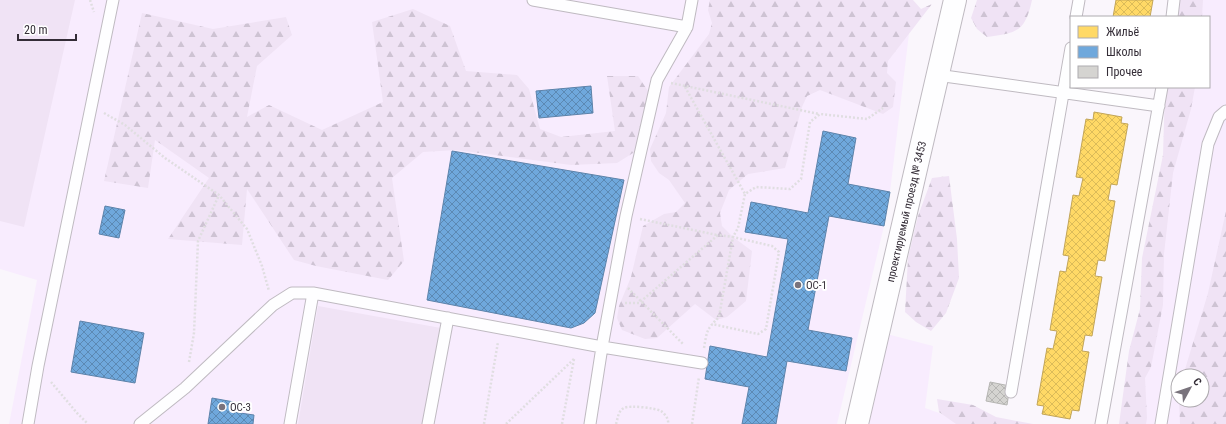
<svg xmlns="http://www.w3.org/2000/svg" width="1226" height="424" font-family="'Roboto Condensed',sans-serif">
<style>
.built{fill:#f8ecfe;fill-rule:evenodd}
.green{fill:#f0e3f5}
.forest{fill:url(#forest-firs)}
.homes{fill:url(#homes-cross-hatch);stroke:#c2a558}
.schools{fill:url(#schools-cross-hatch);stroke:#5d83aa}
.building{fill:url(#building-cross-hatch);stroke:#b6b6b3}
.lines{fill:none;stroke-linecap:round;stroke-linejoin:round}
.lane-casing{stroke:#bfbac1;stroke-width:13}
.street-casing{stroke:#bfbac1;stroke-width:24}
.path{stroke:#e0dee1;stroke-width:2.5;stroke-dasharray:2 2;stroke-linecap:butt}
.lane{stroke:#fefeff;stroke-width:11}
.street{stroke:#fefeff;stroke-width:22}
.poi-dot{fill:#79737c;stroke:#fff;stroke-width:1.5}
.labels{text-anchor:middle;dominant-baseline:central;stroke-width:4;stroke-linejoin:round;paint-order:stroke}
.street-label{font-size:11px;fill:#342d37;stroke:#fff}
.poi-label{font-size:11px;fill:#342d37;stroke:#fff;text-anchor:start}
</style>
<defs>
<pattern id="forest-firs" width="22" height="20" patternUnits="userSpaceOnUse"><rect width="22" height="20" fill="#f0e3f5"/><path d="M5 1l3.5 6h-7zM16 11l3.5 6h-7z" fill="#cec3d3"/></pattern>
<pattern id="homes-cross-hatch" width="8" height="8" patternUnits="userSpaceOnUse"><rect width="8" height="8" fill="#ffd966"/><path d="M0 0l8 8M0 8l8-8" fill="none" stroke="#dbbb59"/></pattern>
<pattern id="schools-cross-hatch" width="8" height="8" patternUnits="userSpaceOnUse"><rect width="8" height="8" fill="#6fa8dc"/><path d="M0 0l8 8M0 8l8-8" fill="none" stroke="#5c89b3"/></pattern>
<pattern id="building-cross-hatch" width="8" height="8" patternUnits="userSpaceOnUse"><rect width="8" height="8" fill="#d5d4d1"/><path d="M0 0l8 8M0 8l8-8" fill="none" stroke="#b7b6b4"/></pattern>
</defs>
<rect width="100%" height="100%" fill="#faf6fc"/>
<path class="built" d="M0 0H913L890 192 884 226 837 424H9L37 280 0 269Z
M1190 0H1226V424H1132L1176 87H1209V17H1187ZM1178 376H1202V400H1178Z
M883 333 933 346 925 408 970 424H863Z"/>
<path class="green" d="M0 0H75L24 227 0 221Z
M318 306 441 328 423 424H298Z"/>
<path class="forest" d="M710 0H913L921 9 932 4 888 61 887 73 896 82 893 107 883 114 820 90 807 96 802 107 785 168 748 174 729 190 720 213 722 226 733 237 752 251 746 301 727 317 716 320 695 304 657 338 645 339 622 330 617 318 619 306 631 277 643 226 664 214 676 212 685 203 669 180 659 173 651 161 650 149 666 113 669 87 709 34 712 23 708 10Z
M977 0H1032C1025 32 1017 33 987 37L977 29 971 18Z
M1169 0H1203L1202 17H1168Z
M413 9 450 26 466 71 517 75 529 89 540 129 561 137 615 131 607 76H638L648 91 641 148 617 163 571 165 456 150 423 152 392 178 404 261 388 280 316 266 294 260 247 189 242 245 168 239 209 178 155 140 148 188 104 181 142 13 213 29 286 17 292 35 257 66 247 117 269 105 322 130 383 102 372 22Z
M1165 87H1195L1191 109 1173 173 1164 254 1163 305 1151 367 1145 378 1147 418 1146 424H1119L1129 351 1140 309 1142 258 1163 155Z
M949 176 957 239 959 278 946 313 931 331 916 322 905 312 908 258 918 216 932 178Z
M1226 211V424H1180L1179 400H1202V376H1183L1208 293Z
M937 399 973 405 996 417 1033 424H956L939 412Z"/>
<path class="homes" d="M1116 0H1153L1150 17H1113Z
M1094 112 1122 117 1121 123 1128 124 1117 185 1111 184 1108 200 1115 201 1105 261 1098 260 1095 276 1102 277 1092 336 1085 335 1082 351 1089 352 1079 411 1072 410 1070 419 1042 414 1044 406 1037 405 1047 348 1053 349 1057 331 1050 330 1060 271 1066 272 1069 256 1063 255 1073 195 1079 196 1083 178 1076 177 1086 119 1093 120Z"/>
<path class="schools" d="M591 86 593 113 539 118 536 91Z
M823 131 856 138 848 184 890 192 884 226 829 216 808 330 852 338 846 371 787 361 776 424H742L749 387 705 379 710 346 767 357 788 239 745 232 751 202 808 213Z
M452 151 624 180 595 313 584 323 571 328 427 300Z
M105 206 125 210 119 238 99 234Z
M80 321 144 333 135 383 71 372Z
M212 398 234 402 233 412 254 415 253 424H208Z"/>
<path class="building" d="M990 382 1010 386 1007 405 986 401Z"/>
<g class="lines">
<defs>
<path id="lane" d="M533 0 687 27
M1076 17 1079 0
M1172 17 1174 0
M937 75 1159 106
M1011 392 1071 48
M28 424 38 366 113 0
M140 424 185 388 273 305 292 293H313
M290 424 313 293 602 347 626 216 657 80 687 27 692 0
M428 424 448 318
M590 424 602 347 702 363
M1101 424 1162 87
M1161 424 1208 144 1219 117 1226 111"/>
<g id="street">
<path id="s1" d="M857 424 955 0"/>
</g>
</defs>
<use href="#lane" class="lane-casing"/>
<use href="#street" class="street-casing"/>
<path class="path" d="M90 0 94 12
M671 83 819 114
M685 87 745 194
M104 113 125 125 165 158 219 195 247 229 262 266 269 291
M640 219 717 235
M628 288 683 344
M625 303H639L718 235 733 237 738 228 745 194 756 187 790 189 801 179 810 122 820 114 867 119 883 108
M704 348C707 331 706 330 719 317L733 237 772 246 779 252 766 329 758 334 712 324
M189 362 194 333 198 241 219 195
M51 382 77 413 88 424
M484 424 498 342
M506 424 575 358
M562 424 574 359
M616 424C618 418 618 411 624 408 629 405 656 408 661 411 665 414 669 419 668 424
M692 424 699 377"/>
<use href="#lane" class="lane"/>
<use href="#street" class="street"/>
</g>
<g class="poi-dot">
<circle cx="798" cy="285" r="4"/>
<circle cx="222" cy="407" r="4"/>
</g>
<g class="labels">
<g class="street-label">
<text stroke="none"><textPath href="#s1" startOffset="218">проектируемый проезд № 3453</textPath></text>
</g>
<g class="poi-label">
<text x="806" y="285">ОС-1</text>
<text x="230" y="407">ОС-3</text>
</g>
</g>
<rect x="1070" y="16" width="140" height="72" fill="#ffffff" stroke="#aeabaf"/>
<rect x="1078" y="26" width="20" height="12" fill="#ffd966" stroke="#aeabaf"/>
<text x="1106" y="36" font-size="12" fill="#342d37">Жильё</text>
<rect x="1078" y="46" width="20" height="12" fill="#6fa8dc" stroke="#aeabaf"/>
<text x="1106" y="56" font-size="12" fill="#342d37">Школы</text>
<rect x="1078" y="66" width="20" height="12" fill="#d5d4d1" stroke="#aeabaf"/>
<text x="1106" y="76" font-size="12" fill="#342d37">Прочее</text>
<g transform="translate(1190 388) rotate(50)"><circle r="19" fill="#ffffff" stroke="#aeabaf"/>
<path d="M0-3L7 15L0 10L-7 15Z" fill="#79737c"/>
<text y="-6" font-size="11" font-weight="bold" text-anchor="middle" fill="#342d37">С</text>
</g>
<path d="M18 34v6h58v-6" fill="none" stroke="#342d37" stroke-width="2"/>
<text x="24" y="34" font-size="12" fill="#342d37" stroke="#ffffff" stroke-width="3" paint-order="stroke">20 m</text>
</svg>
